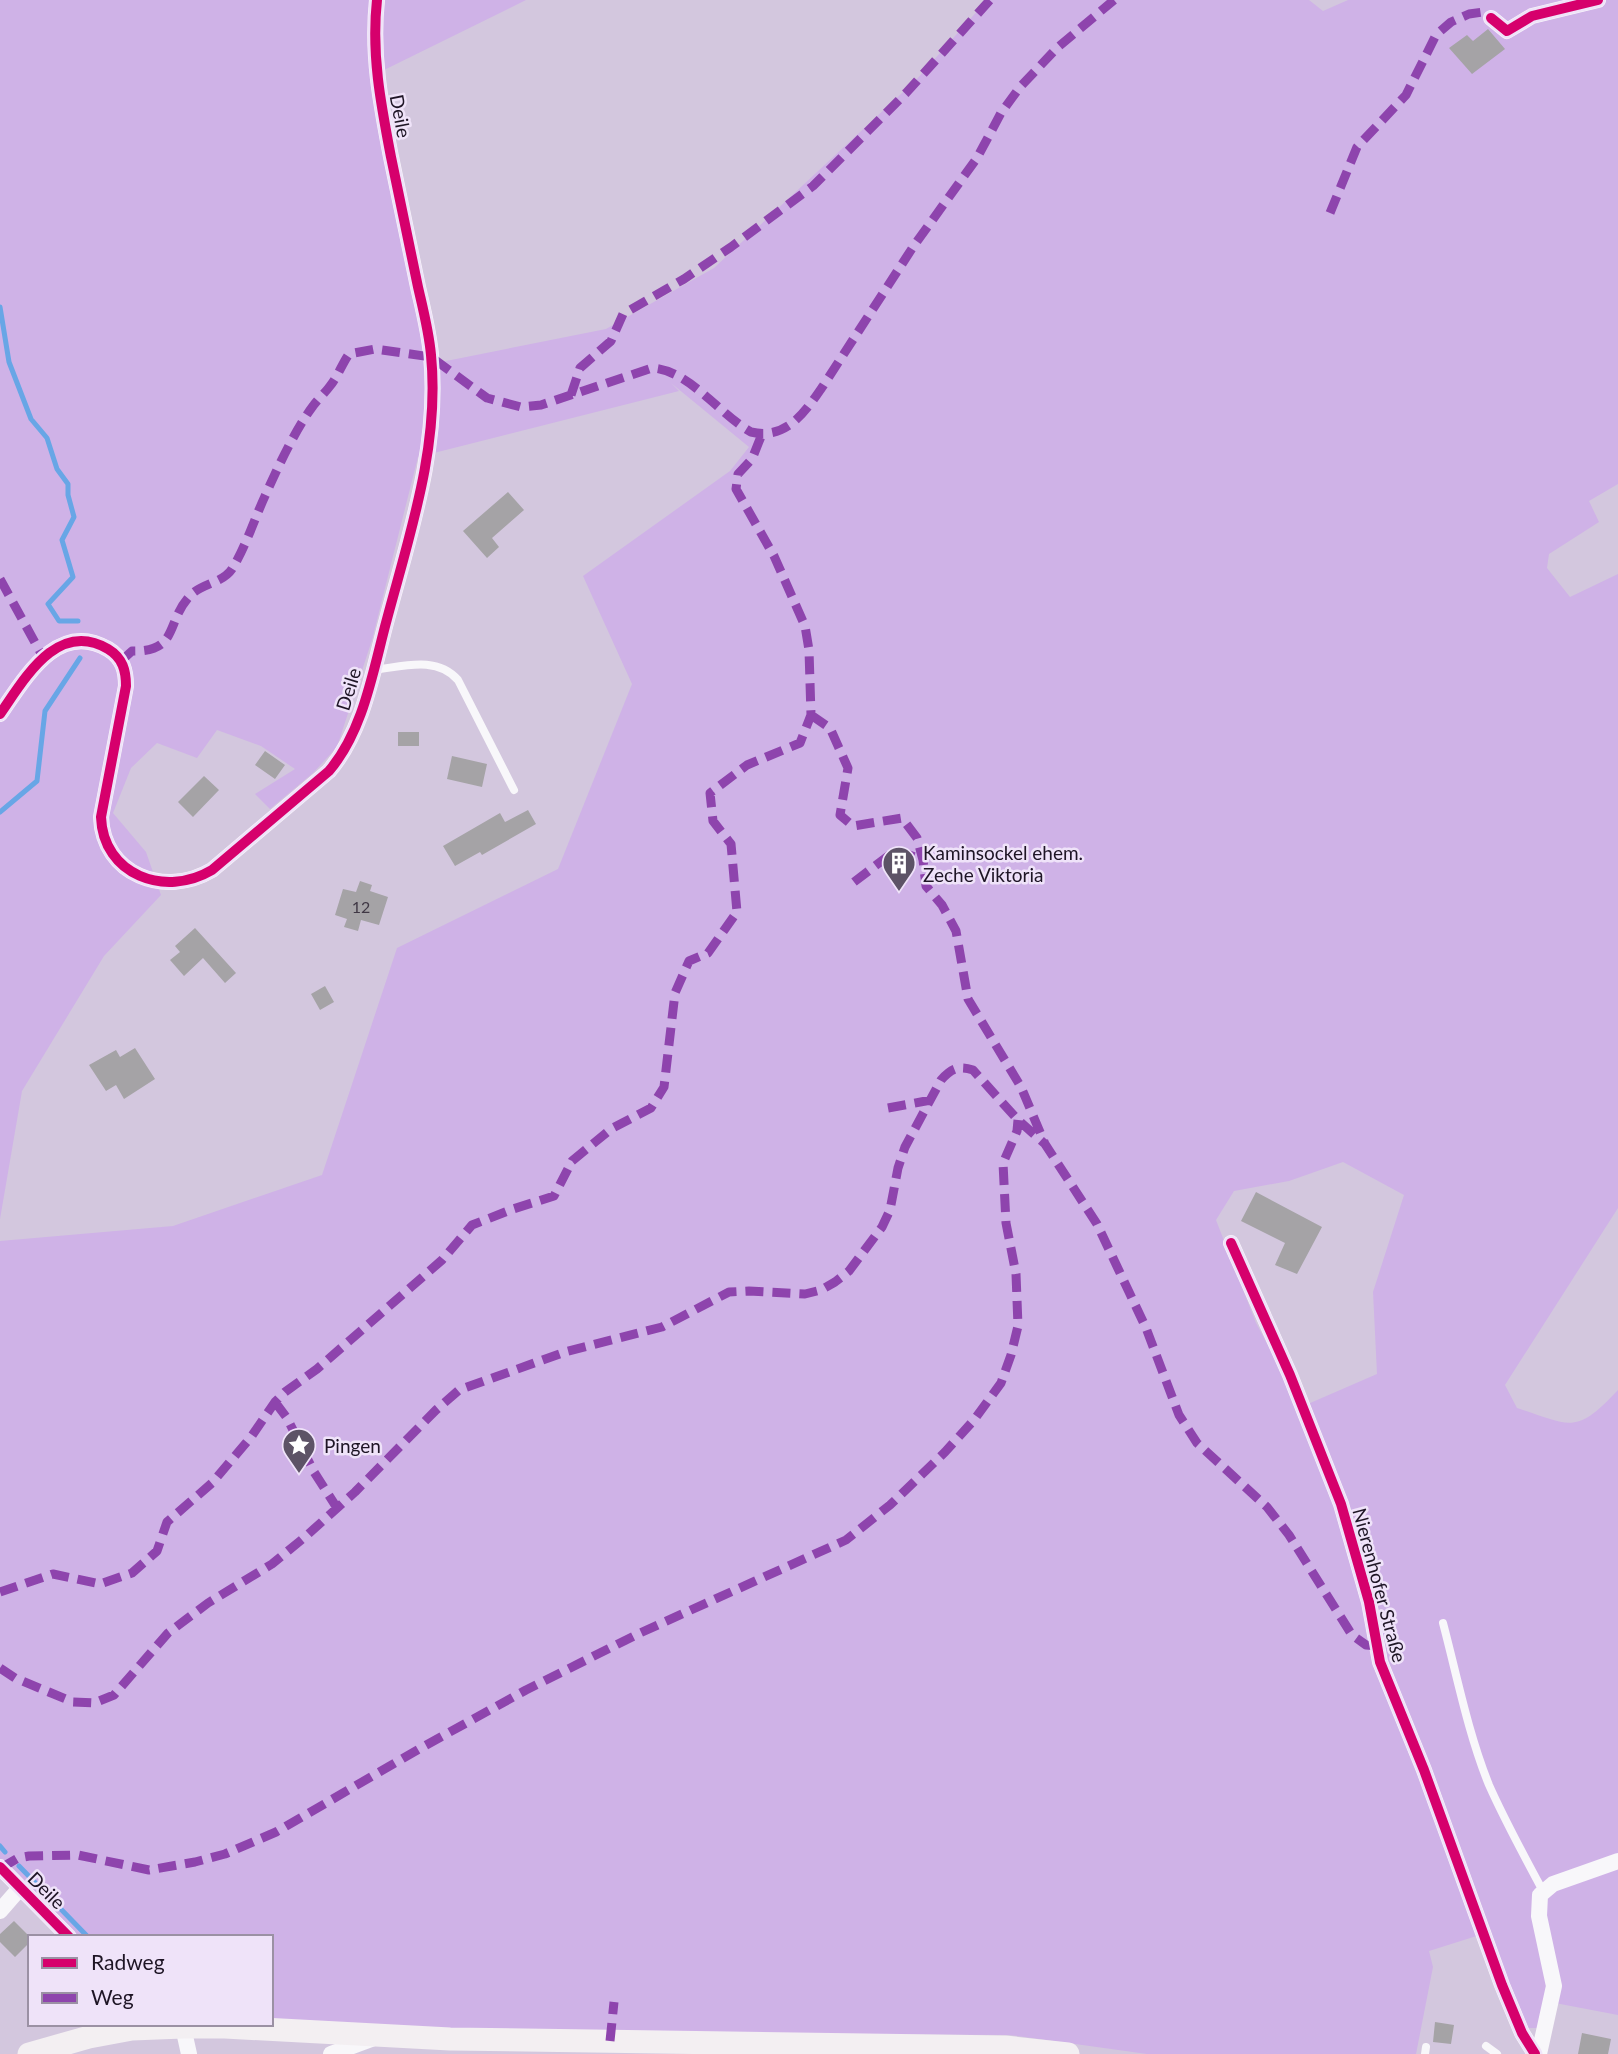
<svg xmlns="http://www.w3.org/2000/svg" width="1618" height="2054" font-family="Lato,sans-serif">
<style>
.green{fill:#cfb2e7;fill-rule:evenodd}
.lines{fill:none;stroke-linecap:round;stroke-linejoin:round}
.stream{stroke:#68a6e6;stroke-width:5}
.building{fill:#a5a3a6}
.lane{stroke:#f8f7fa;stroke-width:8}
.street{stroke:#f8f7fa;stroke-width:16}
.secondary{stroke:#f3eff2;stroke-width:23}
.quiet{stroke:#8e44ad;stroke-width:9;stroke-dasharray:18 9;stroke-linecap:butt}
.cycleway-casing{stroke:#efe3f9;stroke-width:15}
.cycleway{stroke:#d6006c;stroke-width:10}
.labels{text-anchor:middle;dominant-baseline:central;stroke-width:5;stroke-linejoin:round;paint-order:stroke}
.number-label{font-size:16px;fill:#403845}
.street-label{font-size:19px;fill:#1e1525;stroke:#efe3f9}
.poi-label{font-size:19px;fill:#1e1525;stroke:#efe3f9;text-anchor:start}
</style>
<rect width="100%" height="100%" fill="#d3c7de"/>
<path class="green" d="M0 0H526L378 73 431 364 606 329 714 268 916 80 987 0H1309L1323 11 1348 0H1618V484L1589 501 1599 522 1549 554 1547 568 1570 597 1618 574V1208L1505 1385 1517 1408C1571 1426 1576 1435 1618 1390V2015L1555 2003 1538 2028H1524L1486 1933 1429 1951 1433 1967 1416 2054H1147L1010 2035 507 2032 271 2019V1937H77L0 1859V1241L173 1226 322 1175 397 948 558 869 632 684 583 576 730 471 749 447 671 383 679 391 418 457 372 640 337 747 313 773 270 809 255 794 295 769 261 746 217 730 197 758 157 743 131 768 113 813 146 852 161 895 104 956 22 1091 0 1219ZM1343 1162 1404 1195 1373 1292 1377 1374 1301 1407 1256 1323 1216 1220 1234 1191 1289 1181Z"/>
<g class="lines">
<path class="stream" d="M0 307 9 362 31 419 47 438 57 469 68 484V495L74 517 62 540 73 577 48 604 59 621H78
M0 812 37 781 45 711 80 658
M0 1846 5 1852
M19 1866 88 1937"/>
</g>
<path class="building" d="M1488 29 1505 49 1472 74 1449 48 1467 35 1473 41Z
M508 492 524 510 492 538 499 547 487 558 463 531Z
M398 732H419V746H398Z
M265 751 285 765 275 779 255 765Z
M452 756 487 764 482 787 447 779Z
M204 776 219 790 193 817 178 802Z
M528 810 536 824 482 855 480 852 455 866 443 846 500 813 505 822Z
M360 881 372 885 370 891 388 897 379 925 361 920 358 931 344 927 347 919 335 915 343 889 356 892Z
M195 928 236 973 225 983 203 958 184 976 170 960 180 952 175 946Z
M325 986 334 1002 320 1010 311 994Z
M135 1048 155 1079 124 1099 116 1085 106 1091 89 1065 116 1050 120 1057Z
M1256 1192 1322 1227 1297 1274 1275 1265 1285 1243 1241 1221Z
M14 1921 30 1937V1942L15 1957 0 1942V1934Z
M1435 2022 1454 2025 1451 2044 1433 2042Z
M1582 2033 1611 2039 1608 2054H1578Z"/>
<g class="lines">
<path class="lane" d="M373 670C402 667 436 655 458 680L514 790
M1443 1623C1457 1676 1468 1733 1489 1785 1505 1821 1524 1856 1543 1891
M1486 2046 1497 2054
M1425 2054 1426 2047"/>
<path class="street" d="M1491 18 1507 31 1532 16 1598 0
M0 714C24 680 57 619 108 649 123 658 126 671 126 686L101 817C103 875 165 898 212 870L329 771C364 730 373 670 387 619 410 533 440 445 431 355 429 332 423 309 418 287 409 244 400 201 391 157 381 105 371 54 377 0
M1231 1243 1290 1375 1341 1504 1369 1602 1380 1662 1424 1770 1502 1985 1522 2033 1535 2054
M0 1867 69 1937
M0 1911 20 1888
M183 2027 189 2054
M331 2054 374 2038
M1539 2054 1554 1986 1539 1916 1540 1895 1553 1884 1618 1861"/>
<path class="secondary" d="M29 2054 89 2037 132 2029 183 2027H225L450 2039 1005 2047 1068 2054"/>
<path class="quiet" d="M1330 213 1357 147 1406 95 1436 35 1451 22 1469 14 1483 12 1491 18
M571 395 580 368 611 341 623 314 684 279 731 247 813 186 906 93 990 0
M0 579 43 657
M121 661 132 651C178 652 166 624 188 598 200 583 222 584 232 569 246 546 254 520 265 496 277 469 295 430 313 406 318 399 325 393 330 386 338 376 342 364 349 354L375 349 431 357 487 398 521 407 541 405 652 368C689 370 719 414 751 432 787 440 805 412 823 386L913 247 977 158 1001 113 1020 87 1057 48 1114 0
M811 715 830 728 848 768 840 815 853 826 902 818 917 838 923 860 926 886 942 905 956 931 968 999 1021 1087 1045 1144 1097 1224 1146 1328 1179 1415 1197 1443 1267 1507 1289 1535 1352 1635 1366 1645 1376 1646
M854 882 896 850 923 860
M888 1108 931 1100
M275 1402 287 1418 314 1472 337 1508
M0 1592 53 1574 100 1584 132 1573 157 1551 167 1522 212 1483 251 1437 275 1402 285 1392 317 1369 442 1260 472 1225 513 1209 554 1196 572 1161 611 1129 651 1108 664 1087 675 993 689 961 708 953 737 912 731 844 713 821 710 793 747 765 800 743 811 715 809 650 805 626 774 556 736 489 738 474 752 459 762 434
M0 1668 15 1678 73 1702 94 1703 114 1695 168 1633 208 1603 272 1564 305 1537 355 1492 436 1410 459 1390 565 1352 662 1327 729 1292 749 1291 805 1294 821 1290 835 1282 849 1271 882 1227 890 1210 898 1168 905 1147 941 1080C951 1069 958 1065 973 1070L1018 1120 1045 1144
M1 1868 18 1858 29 1856 78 1855 149 1870 195 1862 225 1854 276 1832 419 1749 526 1690 640 1633 846 1540 890 1505 945 1452 974 1420 1001 1383 1011 1355 1018 1326 1016 1274 1006 1223 1003 1163 1017 1131 1018 1120
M610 2041 614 2002"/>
<defs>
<path id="cycleway" d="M1491 18 1507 31 1532 16 1598 0
M0 714C24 680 57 619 108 649 123 658 126 671 126 686L101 817C103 875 165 898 212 870L329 771C364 730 373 670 387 619 410 533 440 445 431 355 429 332 423 309 418 287 409 244 400 201 391 157 381 105 371 54 377 0
M1231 1243 1290 1375 1341 1504 1369 1602 1380 1662 1424 1770 1502 1985 1522 2033 1535 2054
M0 1867 69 1937"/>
</defs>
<use href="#cycleway" class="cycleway-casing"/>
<use href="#cycleway" class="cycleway"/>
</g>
<defs>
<symbol id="building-pin" viewBox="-11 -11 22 30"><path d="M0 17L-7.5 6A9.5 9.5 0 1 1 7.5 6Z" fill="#5d5366" stroke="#efe3f9"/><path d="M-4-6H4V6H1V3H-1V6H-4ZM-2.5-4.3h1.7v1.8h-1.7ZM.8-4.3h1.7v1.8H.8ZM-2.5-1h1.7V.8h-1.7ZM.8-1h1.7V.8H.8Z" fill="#fff"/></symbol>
<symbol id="sight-pin" viewBox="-11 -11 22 30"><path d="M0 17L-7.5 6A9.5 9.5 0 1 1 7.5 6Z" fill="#5d5366" stroke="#efe3f9"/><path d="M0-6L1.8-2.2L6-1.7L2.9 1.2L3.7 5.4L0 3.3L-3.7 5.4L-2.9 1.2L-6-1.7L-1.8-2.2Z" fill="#fff"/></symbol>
</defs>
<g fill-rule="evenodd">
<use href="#building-pin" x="880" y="844" width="38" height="52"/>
<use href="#sight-pin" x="280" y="1426" width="38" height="52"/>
</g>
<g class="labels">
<g class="number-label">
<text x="361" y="906">12</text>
</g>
<g class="street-label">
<text transform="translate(401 116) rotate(79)">Deile</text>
<text transform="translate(348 689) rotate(-73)">Deile</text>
<text transform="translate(1380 1585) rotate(75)">Nierenhofer Straße</text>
<text transform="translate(47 1890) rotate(45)">Deile</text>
</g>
<g class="poi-label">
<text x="923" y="852">Kaminsockel ehem.<tspan x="923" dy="22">Zeche Viktoria</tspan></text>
<text x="324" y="1445">Pingen</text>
</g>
</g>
<rect x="28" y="1935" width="245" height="91" fill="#efe3f9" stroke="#9b91a4" stroke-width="2"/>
<rect x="42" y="1958" width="35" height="10" fill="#d6006c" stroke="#9b91a4" stroke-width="2"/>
<text x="91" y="1970" font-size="21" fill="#1e1525">Radweg</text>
<rect x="42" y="1993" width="35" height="10" fill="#8e44ad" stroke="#9b91a4" stroke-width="2"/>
<text x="91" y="2005" font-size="21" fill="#1e1525">Weg</text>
</svg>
